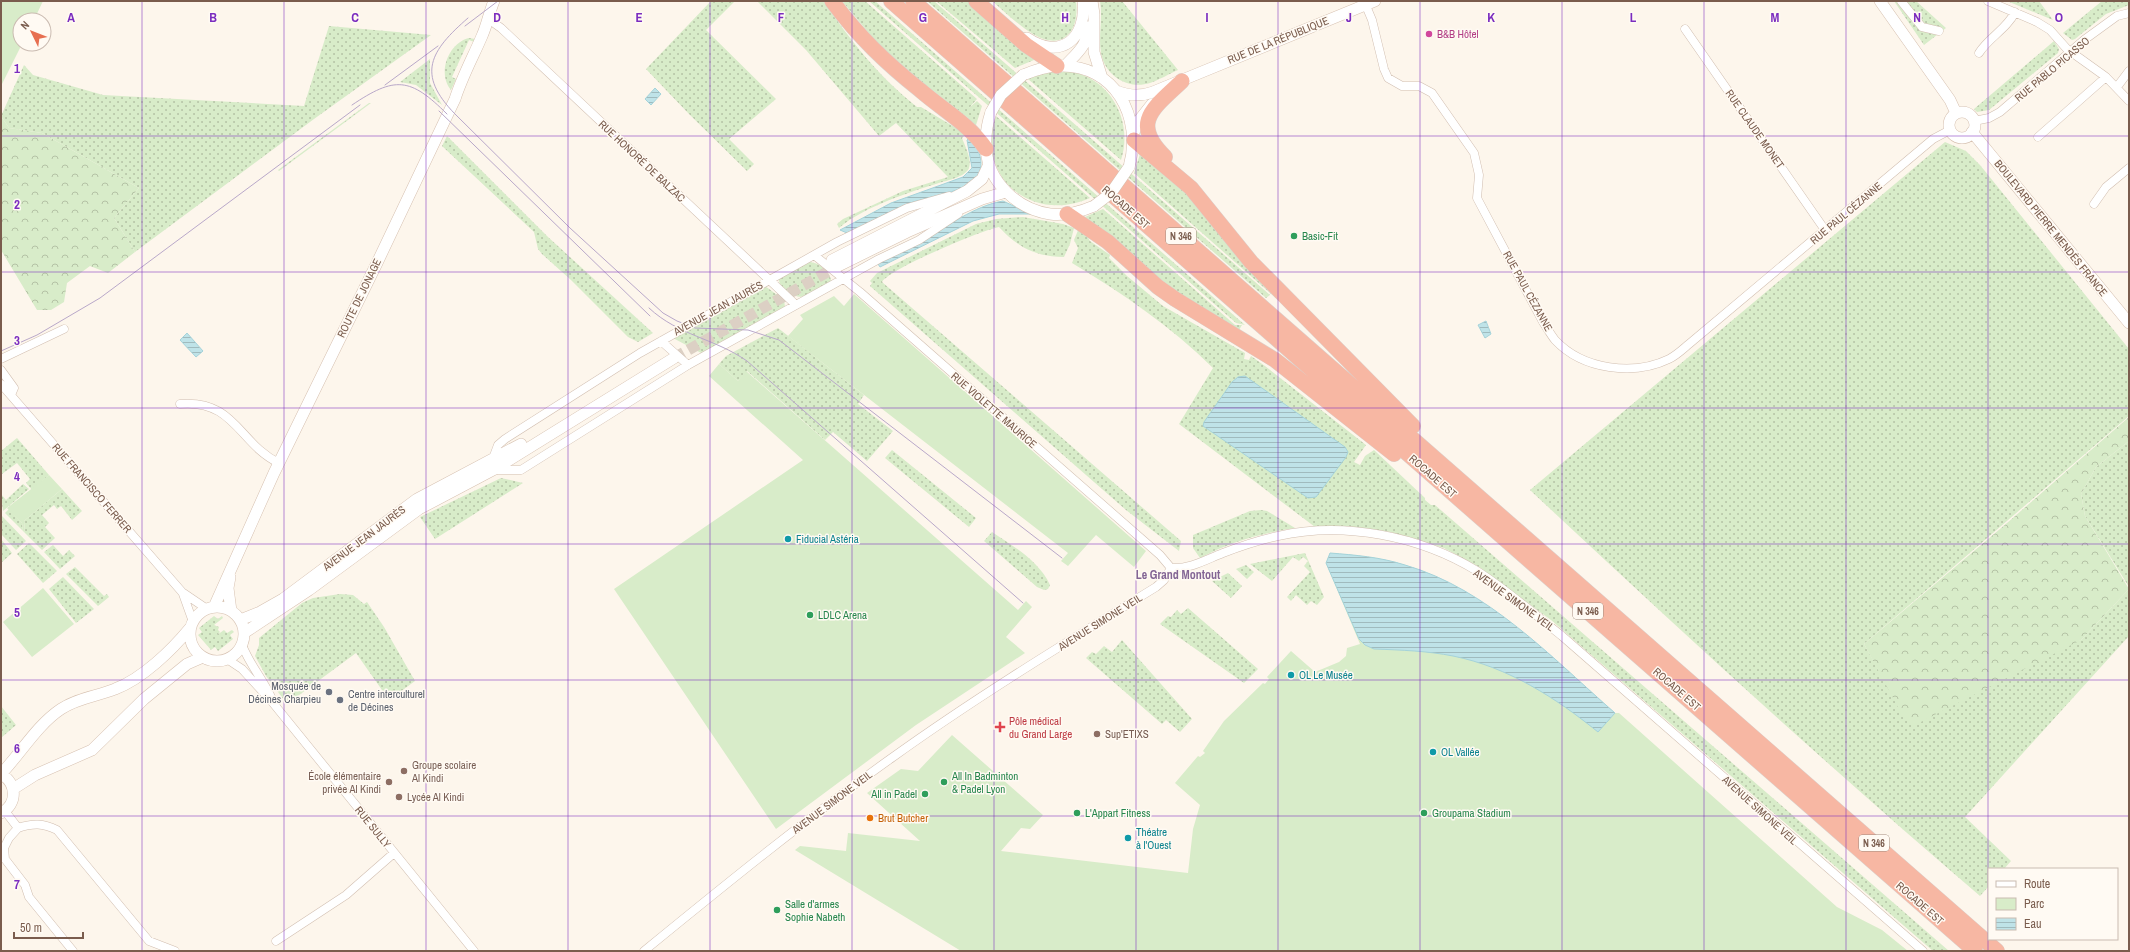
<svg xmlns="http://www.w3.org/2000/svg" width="2130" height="952" font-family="'Archivo Narrow',sans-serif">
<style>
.grass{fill:url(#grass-dots)}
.forest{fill:url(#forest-crowns)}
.park{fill:#d8ecc9}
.water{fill:url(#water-rules);stroke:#a5d3da}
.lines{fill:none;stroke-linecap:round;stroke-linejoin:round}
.secondary-tunnel{stroke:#dcd0c4;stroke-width:11;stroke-dasharray:11 5.5;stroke-linecap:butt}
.street-casing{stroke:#d1beb0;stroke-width:9}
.secondary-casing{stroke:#d6c0b0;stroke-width:12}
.highway-casing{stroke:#dad1cd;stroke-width:16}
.street{stroke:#fff;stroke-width:8}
.secondary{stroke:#fff;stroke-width:11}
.highway{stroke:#f7b7a3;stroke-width:15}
.tram{stroke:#b9a8c9;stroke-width:1}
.secondary-bridge-casing{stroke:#d6c0b0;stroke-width:12;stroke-linecap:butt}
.secondary-bridge{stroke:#fff;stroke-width:11}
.grid{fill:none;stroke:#7b2cbf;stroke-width:1;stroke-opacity:0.55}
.hotel-dot{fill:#d1479c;stroke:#fffaf3;stroke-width:1.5}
.leisure-dot{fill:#2e9e5b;stroke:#fffaf3;stroke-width:1.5}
.culture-dot{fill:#0f9aa8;stroke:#fffaf3;stroke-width:1.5}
.worship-dot{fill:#6b7280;stroke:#fffaf3;stroke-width:1.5}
.health-dot{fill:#e0444e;stroke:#fffaf3;stroke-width:1.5}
.education-dot{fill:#8d6e63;stroke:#fffaf3;stroke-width:1.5}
.food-dot{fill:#e8710a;stroke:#fffaf3;stroke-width:1.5}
.labels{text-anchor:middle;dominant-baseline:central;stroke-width:3;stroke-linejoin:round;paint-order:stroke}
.shield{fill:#fffaf3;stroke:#a28b7f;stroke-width:1}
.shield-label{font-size:10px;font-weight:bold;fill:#7a5c4d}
.hotel-label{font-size:11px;fill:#b23c85;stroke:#fffaf3;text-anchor:start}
.street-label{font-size:11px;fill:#7a5c4d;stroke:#fffaf3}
.leisure-label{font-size:11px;fill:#27864d;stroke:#fffaf3;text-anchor:start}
.culture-label{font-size:11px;fill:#0d838f;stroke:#fffaf3;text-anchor:start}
.worship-label{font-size:11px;fill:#5b616d;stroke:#fffaf3;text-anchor:end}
.health-label{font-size:11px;fill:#be3a42;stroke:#fffaf3;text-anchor:start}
.education-label{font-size:11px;fill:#785e54;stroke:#fffaf3;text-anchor:start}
.food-label{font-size:11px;fill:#c56008;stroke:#fffaf3;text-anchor:start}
.neighbourhood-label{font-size:12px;font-weight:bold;fill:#846695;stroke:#fffaf3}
.grid-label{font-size:13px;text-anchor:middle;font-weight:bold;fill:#7b2cbf;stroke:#fffaf3;stroke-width:3;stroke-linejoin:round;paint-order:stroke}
</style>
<defs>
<pattern id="grass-dots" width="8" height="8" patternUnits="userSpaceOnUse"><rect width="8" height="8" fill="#d8ecc9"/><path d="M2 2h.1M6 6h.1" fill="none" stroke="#b4c2a5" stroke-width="1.8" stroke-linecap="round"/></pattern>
<pattern id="forest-crowns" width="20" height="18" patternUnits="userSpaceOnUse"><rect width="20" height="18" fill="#d8ecc9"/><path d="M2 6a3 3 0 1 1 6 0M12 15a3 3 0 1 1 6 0" fill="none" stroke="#b4c2a5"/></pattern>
<pattern id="water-rules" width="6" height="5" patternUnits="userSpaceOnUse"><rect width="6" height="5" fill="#bfe3e8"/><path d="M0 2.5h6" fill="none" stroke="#a0bbbe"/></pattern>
</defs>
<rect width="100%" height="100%" fill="#fdf6ec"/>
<path class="grass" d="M711 1H735L706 30 776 99 729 139 754 164 747 171 689 114 646 69Z
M757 1H823C853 43 876 74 917 107H921L966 134 962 138C965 146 972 159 969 168 966 176 950 180 942 182 910 192 865 206 839 228L837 224 843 219 903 191 948 177 896 123 879 136 806 50Z
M842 1H865L977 99 969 108 977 101 982 106 976 125 974 126 968 118 918 79 878 44Z
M869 1H875L1245 325 1236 323Z
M927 1H934L1270 295 1266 298Z
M936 1H968L996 27 1033 57 1034 60 1015 68Z
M992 1H1076C1080 31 1063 52 1033 34 1018 25 1005 12 992 1Z
M1100 1H1122L1178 70C1169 74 1159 80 1150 83 1128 90 1105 76 1101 53 1098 36 1103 19 1100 1Z
M1894 1H1916L1946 28 1924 45Z
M2007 1H2039L2053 20Z
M2102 1H2129V5L2106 14 2075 39 2072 40 2063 33Z
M329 26 431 35 314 119 135 252 114 218 139 188 42 133 9 128 1 116 24 65 33 75 103 95 304 106Z
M469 38 475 39 474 42 469 40 452 77 456 79 451 90C437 74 448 43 469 38Z
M2054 41 2059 49 2058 53 1989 110 1977 112 1974 109Z
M430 59V83L442 105 416 85 400 82Z
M1043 72C1053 72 1065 70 1074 72 1113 82 1133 123 1121 160L1028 79Z
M369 103H371L279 171 278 170Z
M996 116 1090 198C1032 224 975 177 996 116Z
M447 136 548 237 653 333 638 342 628 337 571 280 542 254 538 249 534 232 442 146Z
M1945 142 1966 151 1980 165 2129 349V416L1864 644 1888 687 2081 640 2129 589V636L1965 817 2011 861 2004 869H1989V886L1980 896C1827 765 1678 629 1530 490Z
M1140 154 1181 187 1295 315 1134 173Z
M1103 209 1235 325H1242L1239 330 1196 308 1085 217Z
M1023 217 1063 224 1074 228 1070 244 1064 257C1037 257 1017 247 999 227 982 230 889 269 882 282L1181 541 1179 551 1126 510 870 286 872 283 870 281 877 273 976 224 996 219Z
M1079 228 1086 234 1090 241 1110 255 1109 258 1127 276 1163 306 1245 353 1244 359 1249 360 1251 356 1265 366 1366 445 1354 462 1360 465 1365 456 1374 450 1425 498V500L1431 505H1435L1949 951H1933L1551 620 1479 567 1444 548 1390 532 1347 526 1315 527 1179 424 1213 368C1172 327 1122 293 1072 263L1078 248 1074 240Z
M809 262C818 262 830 271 831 280L829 284C811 293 803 305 785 289 781 286 779 284 779 279Z
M765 286 784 300 785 307 703 354 673 338Z
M778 328 864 395 858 404 893 431 867 461 833 432 825 440 747 371 738 381 719 364 726 356Z
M17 438 49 475 32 490 26 483 30 479 17 463 2 474 1 477V451Z
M2129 441V587L2085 516 2081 494 2096 467Z
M892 450 976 518 969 527 885 458Z
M501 478 523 483 435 539 420 517Z
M23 484 29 489 3 511 1 494 6 500Z
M62 489 82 511 72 520 61 506 57 509 54 505 42 515 49 523 45 527 55 538 42 550 25 533 24 521Z
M9 509 22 523 23 531 5 513Z
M1261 510 1267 511 1295 528C1262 533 1230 542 1200 558L1193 548V535L1250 511Z
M2 516 26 541 16 550 1 534Z
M992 532C1013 546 1039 561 1050 585L1048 589 1044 590 1037 587 984 541Z
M1 539 12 553 1 563Z
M29 543 57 571 43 583 17 554Z
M53 545 63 556 69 550 75 556 60 569 44 552Z
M1305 553 1324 597 1317 605 1311 601 1307 605 1296 595 1291 601 1287 597 1310 572 1304 566 1308 561 1303 557 1299 561 1293 557 1272 581 1250 564Z
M1246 565 1254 572 1247 579 1236 569Z
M75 567 104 596 107 594 109 597 98 606 66 574Z
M1228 573 1242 586 1231 598 1212 581Z
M63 577 94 609 76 623 49 589Z
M340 594 353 595 364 604 367 602 384 627 415 681 389 700 356 653 287 704 266 676 255 656 259 645V638L302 603 313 598Z
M1188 608 1258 669 1244 683 1160 624 1168 616 1171 617 1177 610 1181 614Z
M214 616 218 619 222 616 223 618 214 625 219 627 218 630 220 632 217 635 224 630 227 633 232 630 234 632 230 635 233 639 218 651 215 647 211 650 198 635 202 632 199 628Z
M1122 640 1192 719 1180 732 1166 720 1162 724 1086 658 1092 652 1096 654 1104 646 1112 652Z
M1 706 16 725 1 738Z"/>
<path class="forest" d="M1 116 9 128 42 133 139 188 114 218 135 252 108 273 90 266 67 283 64 302 51 310H37L1 250Z
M2129 417V441L2096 467 2081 494 2085 516 2129 589 2081 640 1913 726 1899 709 1864 644 2007 523Z"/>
<path class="park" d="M1 1H43L34 20H20V44H22L1 86Z
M854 294 1146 551 1134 567 1096 535 1068 566 1061 561 1068 553 788 336 803 319 800 315 834 296 844 306Z
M719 364 738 381 746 371 1018 610 1026 601 1032 607 1006 637 1025 653 916 725 776 829 614 589 803 460 709 376Z
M49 475 62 489 24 521 25 533 23 531 22 523 7 508Z
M1330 553C1355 555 1381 557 1405 565 1488 590 1551 658 1615 713H1619L1837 907 1882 930 1908 951H961L795 850 800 846 846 851 848 833 920 841 867 793 901 769 918 771 952 735 1043 815 1030 829 1021 828 1001 851 1188 873 1193 829 1200 805 1175 783 1198 756 1200 757 1205 753 1203 751 1224 721 1263 683 1265 684 1269 679 1267 677 1291 651 1315 672 1339 662 1346 656 1347 648 1360 644 1326 563Z
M43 588 74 624 32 657 3 622Z"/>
<path class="water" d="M655 88 661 94 651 105 645 99Z
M970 137C978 149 986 162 977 176 965 193 930 196 910 203 889 212 868 223 847 233L840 230 891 203 963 177 972 168 967 140Z
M1003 201 1031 214H999L973 221 880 267 878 264C893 256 909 250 923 241 948 226 974 206 1003 201Z
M1486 321 1491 334 1485 338 1478 325Z
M187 333 203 351 196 357 180 340Z
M1245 376 1345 447 1348 452 1346 457 1316 497 1308 498 1203 426 1204 422 1232 382 1238 377Z
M1330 553C1355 555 1380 557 1405 565 1488 589 1552 658 1615 713L1598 732C1556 698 1508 667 1453 656 1428 651 1401 650 1374 649L1365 645 1359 639 1326 563Z"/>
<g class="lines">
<path class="secondary-tunnel" d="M674 358 838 266"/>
<defs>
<path id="street" d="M1364 1 1372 20 1384 69 1388 78 1402 86H1419L1432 93 1474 153 1479 175 1477 198 1543 322C1547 328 1551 335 1555 340 1583 370 1634 376 1669 359 1677 355 1683 349 1689 344L1933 139 1950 130
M1901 1 1922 27 1939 31
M1988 1 2037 22 2050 30 2067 49 2106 77 2129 101
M487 18 501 28 796 305
M1685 29 1825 230
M1979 53C1989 37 2007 29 2015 12
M2117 87 2129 71
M1974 121 1989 118 2000 112 2084 40 2117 16 2129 13
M2038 137 2106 77
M2094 204 2106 187 2129 168
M814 255 860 292 1160 555 1171 568
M661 341 688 365
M1 359 64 329
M1 370 14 388 11 395
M1 384 182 592 207 609
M180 404C235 399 239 444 279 463
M492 461 498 445 505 439 640 353 837 242 907 208 949 196
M494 470H521L688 365 879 259 919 240 958 214
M1171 568C1191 569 1205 560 1223 553 1241 546 1259 540 1278 536 1344 521 1420 536 1477 571 1507 590 1534 614 1562 636L1923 951
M183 594 193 622
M242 645C250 665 262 678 271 697
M227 659 242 669 273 703 474 951
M5 811 18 828C33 823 43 823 57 830L149 941 175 951
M18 828 9 838 4 848 5 859 25 885 29 897 73 951
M276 941 346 895 394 853
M644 951C726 884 807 818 893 757 978 696 1067 642 1156 587L1164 580 1171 568"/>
<path id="secondary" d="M1092 1 1094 14V52L1102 78
M1880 1 1950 100 1956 113
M1027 38C1061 61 1087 38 1083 1
M1065 66C1077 53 1088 45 1088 27
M1023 75C1035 70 1046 66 1059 66 1115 64 1143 117 1129 167
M1116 91C1129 96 1140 97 1153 92L1375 1
M991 112C987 124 985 135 986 148 988 182 1017 209 1050 214 1065 216 1080 212 1094 206
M1949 125a13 13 0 1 1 26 0a13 13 0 1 1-26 0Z
M1972 132 2129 323
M1134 133 1137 123 1152 104
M832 260 967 191 982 179 989 164
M838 266 907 232 982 199 1006 192
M230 577 228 588 231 611
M214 607 274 473 377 263 455 99C462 77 473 57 482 36 487 25 489 13 494 1
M190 634a27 27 0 1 1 54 0a27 27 0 1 1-54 0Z
M240 620 260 612 283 599 417 499 521 444
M244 633 309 590 419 509 493 470 674 358
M1 774C21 753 37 725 61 709 77 698 98 696 115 689 142 679 172 650 190 628
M1 774C17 783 18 804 1 813
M13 789 35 775 92 750 144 699 187 664 203 657"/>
<path id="highway" d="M832 1C859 37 885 62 920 90 943 110 969 124 986 149
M891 1 1975 951
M913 1 1997 951
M976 1 1026 45 1057 66
M1134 140 1191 188 1251 262 1413 426
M1165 157C1129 122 1155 107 1182 81
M1067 214 1108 242 1158 287 1175 299 1275 360 1394 454"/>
</defs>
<use href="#street" class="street-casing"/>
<use href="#secondary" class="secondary-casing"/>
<use href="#highway" class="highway-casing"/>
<use href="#street" class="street"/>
<use href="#secondary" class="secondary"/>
<use href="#highway" class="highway"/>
<path class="tram" d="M468 18C430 51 416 74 455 114L570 228 663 313 677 321 695 328 748 330 779 340 1062 558
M465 26 498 1
M385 85 438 46
M352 105C395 76 410 77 447 114
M439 111 650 316
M649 308C679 336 714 338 747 361L1023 603
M1 351 37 335 100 298 360 105"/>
<defs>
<path id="secondary-bridge" d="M991 112 1001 95 1023 75
M1094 206 1111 193 1129 167"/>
</defs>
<use href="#secondary-bridge" class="secondary-bridge-casing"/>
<use href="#secondary-bridge" class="secondary-bridge"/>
</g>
<path class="grid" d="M142 1V951M284 1V951M426 1V951M568 1V951M710 1V951M852 1V951M994 1V951M1136 1V951M1278 1V951M1420 1V951M1562 1V951M1704 1V951M1846 1V951M1988 1V951M1 136H2129M1 272H2129M1 408H2129M1 544H2129M1 680H2129M1 816H2129"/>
<circle class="hotel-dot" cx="1429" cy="34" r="4"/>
<g class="leisure-dot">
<circle cx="1294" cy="236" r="4"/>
<circle cx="810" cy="615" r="4"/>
<circle cx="944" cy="782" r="4"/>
<circle cx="925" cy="794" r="4"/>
<circle cx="1077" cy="813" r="4"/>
<circle cx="1424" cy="813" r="4"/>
<circle cx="777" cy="910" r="4"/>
</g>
<g class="culture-dot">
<circle cx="788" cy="539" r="4"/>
<circle cx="1291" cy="675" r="4"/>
<circle cx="1433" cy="752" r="4"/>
<circle cx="1128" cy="838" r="4"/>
</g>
<g class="worship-dot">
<circle cx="329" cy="692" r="4"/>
<circle cx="340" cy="700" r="4"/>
</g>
<path class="health-dot" d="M998 721h4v4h4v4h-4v4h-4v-4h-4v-4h4z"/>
<g class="education-dot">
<circle cx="1097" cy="734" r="4"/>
<circle cx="404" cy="771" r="4"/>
<circle cx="389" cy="782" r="4"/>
<circle cx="399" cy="797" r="4"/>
</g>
<circle class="food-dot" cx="870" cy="818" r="4"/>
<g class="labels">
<g class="shield">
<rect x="1166" y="228" width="30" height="16" rx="3"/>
<rect x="1573" y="603" width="30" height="16" rx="3"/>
<rect x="1859" y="835" width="30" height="16" rx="3"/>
</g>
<g class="shield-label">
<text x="1181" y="236">N 346</text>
<text x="1588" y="611">N 346</text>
<text x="1874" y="843">N 346</text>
</g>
<g class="hotel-label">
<text x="1437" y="34">B&amp;B Hôtel</text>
</g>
<g class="street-label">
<text transform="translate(1278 40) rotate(-22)">RUE DE LA RÉPUBLIQUE</text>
<text transform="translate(2052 69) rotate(-40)">RUE PABLO PICASSO</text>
<text transform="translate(1755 129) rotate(55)">RUE CLAUDE MONET</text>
<text transform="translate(642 161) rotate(43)">RUE HONORÉ DE BALZAC</text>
<text transform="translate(1126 207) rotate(41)">ROCADE EST</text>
<text transform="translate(1846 213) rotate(-40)">RUE PAUL CÉZANNE</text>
<text transform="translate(2051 228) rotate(51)">BOULEVARD PIERRE MENDÈS FRANCE</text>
<text transform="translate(1528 291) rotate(61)">RUE PAUL CÉZANNE</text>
<text transform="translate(359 298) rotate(-64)">ROUTE DE JONAGE</text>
<text transform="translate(718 308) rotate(-29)">AVENUE JEAN JAURÈS</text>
<text transform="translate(994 410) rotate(41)">RUE VIOLETTE MAURICE</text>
<text transform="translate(1433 476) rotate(41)">ROCADE EST</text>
<text transform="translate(92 488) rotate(49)">RUE FRANCISCO FERRER</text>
<text transform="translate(364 538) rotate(-37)">AVENUE JEAN JAURÈS</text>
<text transform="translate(1514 600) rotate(36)">AVENUE SIMONE VEIL</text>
<text transform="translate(1100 622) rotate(-32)">AVENUE SIMONE VEIL</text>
<text transform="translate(1677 689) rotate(41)">ROCADE EST</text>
<text transform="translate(832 802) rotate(-37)">AVENUE SIMONE VEIL</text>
<text transform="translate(1760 810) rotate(42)">AVENUE SIMONE VEIL</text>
<text transform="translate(373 827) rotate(51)">RUE SULLY</text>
<text transform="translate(1920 903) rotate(41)">ROCADE EST</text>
</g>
<g class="leisure-label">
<text x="1302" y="236">Basic-Fit</text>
<text x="818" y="615">LDLC Arena</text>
<text x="952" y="776">All In Badminton<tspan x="952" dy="13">&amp; Padel Lyon</tspan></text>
<text x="917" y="794" text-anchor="end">All in Padel</text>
<text x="1085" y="813">L'Appart Fitness</text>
<text x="1432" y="813">Groupama Stadium</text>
<text x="785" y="904">Salle d'armes<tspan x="785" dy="13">Sophie Nabeth</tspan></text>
</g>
<g class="culture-label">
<text x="796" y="539">Fiducial Astéria</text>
<text x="1299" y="675">OL Le Musée</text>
<text x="1441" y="752">OL Vallée</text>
<text x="1136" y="832">Théatre<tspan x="1136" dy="13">à l'Ouest</tspan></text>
</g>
<g class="worship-label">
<text x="321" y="686">Mosquée de<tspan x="321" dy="13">Décines Charpieu</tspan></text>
<text x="348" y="694" text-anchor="start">Centre interculturel<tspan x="348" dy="13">de Décines</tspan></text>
</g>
<g class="health-label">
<text x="1009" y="721">Pôle médical<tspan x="1009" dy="13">du Grand Large</tspan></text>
</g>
<g class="education-label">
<text x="1105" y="734">Sup'ETIXS</text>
<text x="412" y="765">Groupe scolaire<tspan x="412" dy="13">Al Kindi</tspan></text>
<text x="381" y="776" text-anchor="end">École élémentaire<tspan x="381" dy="13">privée Al Kindi</tspan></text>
<text x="407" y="797">Lycée Al Kindi</text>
</g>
<g class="food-label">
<text x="878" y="818">Brut Butcher</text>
</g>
<g class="neighbourhood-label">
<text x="1178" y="575">Le Grand Montout</text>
</g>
</g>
<g class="grid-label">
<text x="71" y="22">A</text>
<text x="213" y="22">B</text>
<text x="355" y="22">C</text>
<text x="497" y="22">D</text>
<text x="639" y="22">E</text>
<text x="781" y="22">F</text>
<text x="923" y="22">G</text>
<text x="1065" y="22">H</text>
<text x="1207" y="22">I</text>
<text x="1349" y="22">J</text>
<text x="1491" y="22">K</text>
<text x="1633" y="22">L</text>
<text x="1775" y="22">M</text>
<text x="1917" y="22">N</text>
<text x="2059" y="22">O</text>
<text x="17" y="73">1</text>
<text x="17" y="209">2</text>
<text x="17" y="345">3</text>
<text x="17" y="481">4</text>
<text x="17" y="617">5</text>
<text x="17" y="753">6</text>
<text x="17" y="889">7</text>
</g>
<rect width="2130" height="952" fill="none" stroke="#7a5c4d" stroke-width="4"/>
<rect x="1988" y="868" width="130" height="72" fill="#fffaf3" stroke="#cabbb1"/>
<rect x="1996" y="881" width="20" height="6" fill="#ffffff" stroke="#cabbb1"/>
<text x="2024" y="888" font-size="12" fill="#7a5c4d">Route</text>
<rect x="1996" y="898" width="20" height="12" fill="#d8ecc9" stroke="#cabbb1"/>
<text x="2024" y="908" font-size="12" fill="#7a5c4d">Parc</text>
<rect x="1996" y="918" width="20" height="12" fill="url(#water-rules)" stroke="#cabbb1"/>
<text x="2024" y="928" font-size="12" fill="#7a5c4d">Eau</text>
<g transform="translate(32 32) rotate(313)"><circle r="19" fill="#fffaf3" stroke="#cabbb1"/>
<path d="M0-3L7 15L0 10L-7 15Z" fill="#e76f51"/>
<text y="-6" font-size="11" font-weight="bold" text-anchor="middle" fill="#7a5c4d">N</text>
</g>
<path d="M14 932v6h69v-6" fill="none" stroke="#7a5c4d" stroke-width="2"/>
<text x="20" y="932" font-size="12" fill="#7a5c4d" stroke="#fffaf3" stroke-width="3" paint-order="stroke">50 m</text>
</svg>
